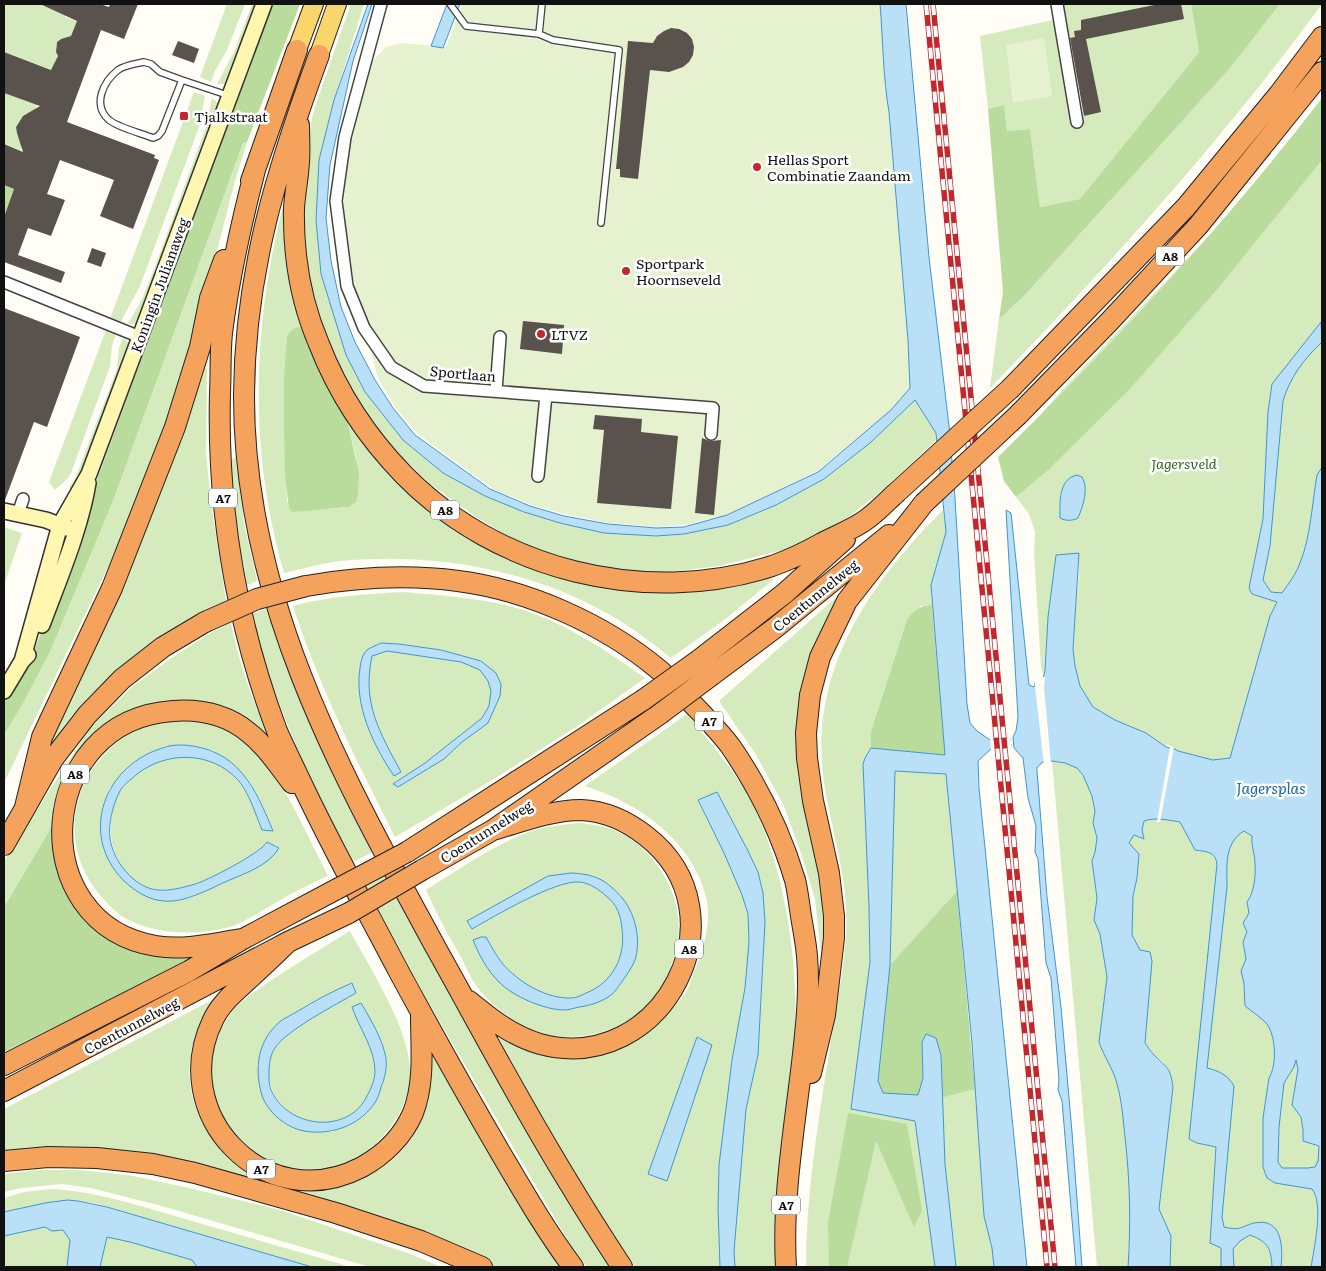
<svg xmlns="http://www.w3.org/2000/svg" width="1326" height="1271" font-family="Literata,serif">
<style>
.green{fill:#d5ebbd;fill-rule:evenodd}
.forest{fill:#b9dc9c}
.pitch{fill:#e6f2cf}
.water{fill:#b9e0f7;stroke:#3f96cf;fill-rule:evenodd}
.pier{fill:#fffdf5}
.building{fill:#5a524d}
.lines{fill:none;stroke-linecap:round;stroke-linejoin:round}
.lane-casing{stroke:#444;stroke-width:8}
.street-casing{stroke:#444;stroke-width:14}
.secondary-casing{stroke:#333;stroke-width:18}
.primary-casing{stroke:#222;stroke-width:20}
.highway-casing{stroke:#222;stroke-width:22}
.lane{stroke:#fff;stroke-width:5.5}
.street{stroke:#fff;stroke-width:11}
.secondary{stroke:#fff6b0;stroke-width:15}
.primary{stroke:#f9d66b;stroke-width:18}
.highway{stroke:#f5a25d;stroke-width:20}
.rail-casing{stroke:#c4262e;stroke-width:5.5}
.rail{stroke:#fff;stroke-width:4;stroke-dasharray:11;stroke-linecap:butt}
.highway-bridge-casing{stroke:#222;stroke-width:22;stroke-linecap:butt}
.highway-bridge{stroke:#f5a25d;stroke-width:20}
.poi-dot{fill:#c4262e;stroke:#fff;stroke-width:2}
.labels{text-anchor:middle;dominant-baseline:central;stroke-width:5;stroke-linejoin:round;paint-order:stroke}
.shield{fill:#fff;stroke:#585858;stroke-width:1}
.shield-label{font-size:12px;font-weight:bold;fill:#111}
.poi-label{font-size:14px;fill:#111;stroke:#fff;text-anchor:start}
.street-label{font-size:14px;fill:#111;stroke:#fff}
.park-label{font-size:14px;font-style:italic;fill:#2f6b1f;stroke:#fff}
.water-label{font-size:15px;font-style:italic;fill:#1768a6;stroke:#fff}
</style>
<rect width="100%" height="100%" fill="#fffdf5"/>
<path class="green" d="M4 4H39L66 15 65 17 77 21 70 38C56 36 54 45 58 56 59 60 58 67 58 72L4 52Z
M227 4H245L227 50 215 71 211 82 200 77Z
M252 4H258L228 84H217L234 52Z
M351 4H364L334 100 319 160 316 220 321 274 346 355 365 392 404 441 443 473 485 496 524 512 604 533 728 525 776 505 824 479 870 443 915 400 936 433V440L885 488 838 525 818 537 787 549 719 566 671 572 641 573 597 567 534 548 506 535 475 516 430 484 401 456 367 418 339 375 316 315 302 238 306 157 312 118 319 95Z
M1063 4H1191L1199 52 1080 199 1040 207 1030 129 1007 131 1004 105 988 109 980 36 1053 20 1071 119 1085 116Z
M1280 4H1322C1222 141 1108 266 990 388L999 319 1024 296 1230 68Z
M194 92 205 96 199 127 140 286 120 323 110 319Z
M4 93 37 105 34 112 23 116 16 126 19 138 22 143 20 150 4 144Z
M212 98 220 105 139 324H128L142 299 156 264 206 127Z
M1322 102V1267H1170L1171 1236 1159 1209 1173 1087 1163 1062 1156 1057 1145 1043 1152 961 1140 950 1132 935 1133 896 1137 878 1139 854 1128 843 1134 835 1142 830 1144 821 1153 819 1172 747 1167 744 1166 747C1159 742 1152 736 1144 733 1130 726 1104 718 1093 707 1059 671 1080 603 1079 559L1046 654 1044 677 1041 667 1034 553 1035 532 1029 514 1016 497 1019 494 1003 458 1064 388 1276 166Z
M247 142 235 181 193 343 159 448 110 563 4 783V735L21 707 50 652 113 501 243 143Z
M291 177 305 328H297L291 331 284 379 287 502 318 509 344 508 356 458 346 415 493 550 713 588 772 578 773 580 724 620 671 658C652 643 633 628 612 616 530 569 434 552 340 561 322 563 303 569 284 573 246 443 253 306 291 177Z
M106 330 116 334 112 346 110 366 71 473 68 478 55 490 49 482Z
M123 338 131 345 85 466 73 492 69 487 75 479 117 369 119 348Z
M202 367 207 368 206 453 211 503 226 601C171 626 114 667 74 713 60 729 50 750 38 767Z
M236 457 244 523 257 581 247 585 234 513 231 460Z
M943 510 946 532 931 585 932 605 920 606 870 735 871 748 865 758 863 764 869 907 870 962 851 1109 915 1121 935 1267H806C806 1198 817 1128 828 1060 834 1019 843 978 846 937 850 883 832 834 824 782 808 672 869 584 943 510Z
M4 527 22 533 4 585Z
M847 588 810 667 827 905 822 963 815 899 801 853 784 806 755 753 719 701Z
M403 592C446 596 491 598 532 613 573 628 610 653 645 678L576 727 494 779 395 837C357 762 319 686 293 606 330 596 365 594 403 592ZM381 643 399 644 441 650 496 673 501 684 500 696 488 723 462 742 444 759 394 783 425 763 482 718 489 706 491 691 488 681 480 670 461 662 387 651 372 656C370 668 367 682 369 695 373 722 388 748 401 772L360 701 368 649Z
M269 608 377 850 353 862C311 784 272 700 252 614Z
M231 623C239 664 254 703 270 742L224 711 121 721 58 816 4 907V861L90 728 132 687 170 659 212 632Z
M687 714C712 745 740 776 756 812 786 875 798 964 795 1034 794 1060 788 1086 786 1112 782 1164 782 1216 780 1267H735L734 1251 746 1109 758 1055 764 953 758 872 747 849 717 792 698 801 724 853 742 895 748 914 749 942 745 988 718 1209 720 1267H635C583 1190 538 1110 494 1029L521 1041 634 1039C655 1027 674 1011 687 990 691 983 693 973 697 965 704 946 711 922 707 902 699 859 664 823 627 804 614 796 599 791 585 786ZM697 1037 711 1045 666 1181Z
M177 721 196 722 218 726 236 734 271 767 296 812 328 876C311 884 293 892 277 902 262 910 246 922 230 927 196 936 154 935 123 917 115 912 107 903 101 896 68 860 66 806 94 767 106 751 119 738 137 730 150 724 163 723 177 721ZM166 746 213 750 221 756 248 779 263 806 273 831 262 830C255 813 249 792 236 779 210 751 167 750 137 774 131 779 122 785 119 793 109 813 107 839 118 859 121 864 124 871 128 875 164 912 224 870 259 851L265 846V862L189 898 135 891 101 840 109 789Z
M1052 761 1065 763 1077 768 1083 775 1092 796 1095 811 1093 823 1097 838 1095 852 1092 861 1097 898 1094 920 1100 934 1107 977 1104 999 1102 1050 1111 1065 1118 1085 1123 1114 1130 1174V1216L1128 1267H1097Z
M895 771 946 774 957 891 890 965Z
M579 823C613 826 632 835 654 861 674 886 684 918 676 949 672 967 665 983 654 998 629 1031 577 1045 537 1032 516 1025 497 1009 482 993 473 983 467 969 461 957 448 935 436 913 426 890 458 870 491 847 526 833 543 826 561 825 579 823ZM548 876 608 884 626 903 625 977 564 1010 545 1007 523 998 486 937C491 946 496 955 502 963 518 982 546 999 571 998 576 998 581 995 586 993 614 982 626 955 622 926 620 914 615 903 607 896 600 891 589 883 580 882 556 880 495 916 473 929L467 921Z
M387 870 612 1267H587L573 1249 427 1000 364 883Z
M350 931C371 970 410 1029 410 1073 410 1097 398 1120 382 1137 359 1163 317 1179 283 1167 267 1161 251 1151 238 1140 233 1136 230 1129 227 1124 204 1090 207 1044 232 1012 241 1000 255 992 267 983 294 965 322 948 350 931ZM352 983 356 993C333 1007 293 1025 277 1046 270 1054 269 1065 269 1075 272 1127 350 1142 370 1090 372 1084 375 1078 375 1072 376 1050 359 1028 352 1007L361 1003 386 1071 376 1101 332 1132H314L298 1130 283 1123 257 1065 282 1020 312 1002Z
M214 999C207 1011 200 1023 195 1036 181 1080 194 1126 229 1156 238 1163 252 1167 263 1172 274 1177 286 1184 297 1188 325 1196 368 1178 390 1162 406 1149 420 1128 426 1109 432 1088 431 1067 432 1045 472 1120 511 1197 560 1267H494L426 1238 155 1158 95 1147H34L4 1151V1109Z
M975 1089 984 1216 992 1249 994 1267H956L945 1164 941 1098Z
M37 1170H79L128 1175 189 1188 280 1210 413 1255 441 1267H370L162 1206 91 1188 62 1184 21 1188 4 1192V1174Z
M50 1189C78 1190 103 1196 130 1203L351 1267H4V1214L118 1210C77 1194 44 1203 4 1212V1198L24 1192Z"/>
<path class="forest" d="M272 4H300L247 142 243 143 113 501 50 652 21 707 4 735V702L15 689 29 665Z
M1191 4H1280L1230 68 1024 296 999 319 1003 292 988 109 1004 105 1007 131 1030 129 1040 207 1080 199 1199 52Z
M1322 98V160L1214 293 1129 390 1048 470 1016 497 1004 481 998 457C1113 344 1224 226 1322 98Z
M4 185 14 189 4 217Z
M297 327 305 328 346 415 359 474 358 494 356 502 349 507 292 512 289 508 285 476 284 428V379L287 336 291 331Z
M932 605 945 755 871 748 870 735 907 620C915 609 919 606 932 605Z
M58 816 94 920 196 956 4 1052V907Z
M957 891 975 1089 941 1098V1055L922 1042 923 1078 918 1095 883 1093 878 1081 890 965Z
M848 1113 907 1124 922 1211 914 1227 876 1141 847 1267H829L828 1222Z"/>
<path class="pitch" d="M462 4H880C883 40 883 77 889 112L908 340 910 388 891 410 817 471 727 515 685 525 657 527 609 523 564 514 532 505 493 489 418 434 396 408 378 379 348 259 343 218 348 151 369 65 386 47 401 43 446 47Z
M1044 38 1052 96 1013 103 1006 45Z"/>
<path class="water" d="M368 4H372L353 61 330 165 326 218 331 261 341 307 355 342 375 380 393 408 415 435 490 489 530 506 564 516 608 524 656 528 684 527 727 515 818 472 891 410 910 388 908 340 889 112C883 77 883 40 880 4H906L929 257 949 426 955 498 967 704 970 723 977 731 990 740 1010 738 1011 747 991 749 978 761 979 788 1027 1267H994L992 1248 984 1216 972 1043 946 774 895 771 890 965 878 1081 883 1093 918 1095 923 1078 922 1042 926 1034 936 1038 941 1055 945 1164 956 1267H935L915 1121 851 1109 870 962 869 907 863 764 865 758 871 748 945 755 931 585 946 532 936 433 915 400 870 443 824 479 776 505 728 525 684 534 656 536 604 533 560 523 524 512 485 496 443 473 403 440 365 392 346 355 321 274 316 220 319 160 334 100Z
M447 4H460L443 48 431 46Z
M1321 322 1322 342C1304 359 1290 377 1283 401L1270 546 1263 580 1271 592 1282 593C1289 583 1296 574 1300 563 1311 536 1312 503 1317 475L1322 467V1267H1311C1314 1249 1324 1203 1312 1189L1275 1183 1267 1178 1263 1167V1118L1269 1078C1277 1065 1276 1037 1267 1024 1261 1017 1252 1012 1245 1006L1244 983 1241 971 1246 959 1243 942 1247 932 1243 923 1249 913 1247 902C1254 893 1256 875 1255 864 1255 854 1251 846 1252 836L1244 831C1224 843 1227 866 1227 887L1207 1068C1219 1071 1228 1075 1234 1086L1222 1217 1224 1227C1242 1231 1239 1227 1254 1223 1283 1217 1283 1248 1281 1267H1272C1271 1248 1268 1242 1250 1235L1240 1241 1233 1249 1234 1267H1221V1248L1210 1243 1216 1147 1197 1143 1189 1139 1217 864C1215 851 1207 852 1195 850L1180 822C1168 820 1155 817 1144 821L1142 830 1144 839 1134 835 1129 843 1139 854 1137 878 1133 896 1132 935 1140 950 1150 952 1152 961 1145 1043C1148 1047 1151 1052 1155 1056 1168 1069 1170 1067 1173 1087L1159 1209 1171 1236 1170 1267H1128C1131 1224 1130 1181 1125 1137 1123 1120 1122 1101 1117 1084 1113 1068 1104 1057 1099 1042L1107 977 1100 934 1094 920 1097 898 1092 861 1095 852 1097 838 1093 823 1095 811 1092 796 1083 775 1077 768 1065 763 1052 761 1043 762 1037 767V771L1047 897 1061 1007 1072 1132 1082 1267H1076L1062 1101 1058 1090 1059 1080 1051 978 1046 963 1038 859 1035 852 1036 826 1028 798 1023 758 1014 748 1013 737 1016 731 1018 717 1006 510 1011 513 1029 685 1034 687 1036 679 1043 678 1045 671 1048 617 1056 555 1079 553 1073 649 1075 666 1080 686 1093 707 1115 720 1146 733 1166 747 1175 749 1178 751 1213 760 1230 758 1270 616 1277 602 1252 594 1249 588 1263 519 1268 412 1272 384ZM1296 1060 1298 1069 1292 1105 1301 1117 1303 1130V1141L1319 1146 1318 1161 1315 1167 1308 1168H1282L1278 1162 1279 1127 1284 1083 1294 1067Z
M1077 475 1082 477C1089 489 1083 506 1078 518 1073 521 1065 521 1060 518 1060 503 1058 479 1077 475Z
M381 643 399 644 441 650 481 661 496 673 501 684 500 696 488 723 462 742 444 759 398 787 393 784 425 763 482 718 489 706 491 691 488 681 480 670 461 662 387 651 372 656C362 703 379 731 401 772L394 776C373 745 354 705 360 668 361 661 362 655 367 650 371 647 377 645 381 643Z
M184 745C238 749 255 787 273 831L262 830C255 813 249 792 237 779 210 751 167 751 137 774 131 780 122 785 119 793 113 805 108 824 110 838 113 861 134 888 158 890 169 891 181 888 192 885 205 882 261 853 267 842L279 848C269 866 243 874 225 882 208 890 183 903 164 901 148 900 135 891 124 881 77 834 105 763 166 747 171 745 178 745 184 745Z
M717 792 747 849 758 872 763 893 765 922 758 1055 746 1109 734 1251 735 1267H720L718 1209 719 1165 732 1060 745 988 749 942 748 914 742 895 724 853 698 800Z
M571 873C595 874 607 880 623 899 636 915 641 941 635 960 632 968 625 977 621 983 618 987 615 992 611 995 604 1001 589 1006 579 1007 574 1008 569 1010 564 1010 545 1010 512 996 499 982 487 970 479 955 473 940L481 937H486C491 946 496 955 502 963 518 982 546 999 572 998 576 998 582 995 586 993 612 983 626 957 622 929 621 916 617 904 606 896 600 890 589 883 580 882 555 880 495 916 472 929L467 921 548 876Z
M352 983 356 993C337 1004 285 1031 275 1048 270 1055 269 1065 269 1073 269 1079 269 1087 272 1092 290 1129 349 1134 367 1096 371 1089 375 1079 375 1071 375 1049 359 1028 352 1007L361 1003C371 1020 382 1038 386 1058 387 1068 385 1078 381 1087 380 1092 378 1097 376 1101 360 1127 327 1137 300 1130 282 1125 265 1109 261 1092 254 1065 259 1038 282 1020 287 1017 293 1014 298 1011 316 1000 333 991 352 983Z
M697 1037 712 1045 667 1181 648 1174Z
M67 1200 78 1201 107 1207 312 1267H197L192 1260 130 1242 107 1237 100 1267H67L70 1240 63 1230 52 1231 45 1227 4 1236V1212L45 1203Z"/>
<path class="pier" d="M1045 677 1044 688 1051 764 1044 765 1034 678Z
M1008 735H1010L1012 750H1009V748L997 749H994V752H991L990 737H992L993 740 1008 738Z
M1170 747H1174L1160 822H1157Z"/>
<path class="building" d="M40 4H100L109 7 110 4H138L124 39 101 30 67 122 155 155 154 158 159 160 133 229 100 216 114 180 60 160 47 194 65 200 51 236 28 228 18 255 65 272 61 283 4 262V217L14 189 4 185V144L23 152 17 133 16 127 23 116 40 106 4 93V52L51 70 58 56 56 52 57 42 61 39 71 36 77 21Z
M1159 4H1181L1184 19 1086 39 1101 112 1084 116 1070 38 1075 37 1074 31 1081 30V20Z
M671 28 679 29 687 33 692 39 694 47 693 55 689 62 683 67 669 72 650 70 638 179 620 177V169H616L628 41 653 43 657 36 664 31Z
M178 41 199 49 194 63 172 55Z
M92 248 106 253 101 267 87 262Z
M4 308 80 337 47 427 34 422 5 500Z
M523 321 564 325 562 354 520 349Z
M595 415 642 419 641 432 678 436 671 509 597 503 604 430 593 429Z
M702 438 710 441 721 440 714 515 695 513Z"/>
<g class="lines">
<defs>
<path id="lane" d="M450 4 466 26 539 34 542 4
M539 34 553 40 619 50 601 223
M144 62 151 64 160 72 182 80 162 131 158 136 153 138C141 133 119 128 109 120 92 105 103 82 118 70 125 65 135 64 144 62Z
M182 80 230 96"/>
<path id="street" d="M381 4 345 137 336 201 347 286 364 328 391 367 424 386 713 408 711 434
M1057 4 1077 122
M4 282 140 337
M496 391 500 337
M538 476 546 395
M18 514 23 499"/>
<path id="secondary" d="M4 511 46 520 67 528
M42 625C59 579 80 531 88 483
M22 661 60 525 89 474 264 4
M4 691 22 661 28 655"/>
<path id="primary" d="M297 50 314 4
M319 55 337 4"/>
<path id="highway" d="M319 55C277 169 245 271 244 394 243 599 341 774 436 948 479 1025 520 1103 566 1178 584 1208 603 1238 622 1267
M299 125C299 137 300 150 299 162 298 178 295 193 294 208 293 254 301 302 319 344 338 393 367 437 404 475 497 570 645 607 772 566 789 560 806 552 822 543 837 535 854 529 867 519 877 512 886 502 895 494
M255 170C241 224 229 278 222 333 220 353 221 373 220 393 217 508 236 622 277 731 284 747 292 763 300 780 330 844 365 907 398 970 431 1031 465 1092 500 1152 523 1191 546 1231 573 1267
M251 181 297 50
M1011 388 1186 207 1279 94 1322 37
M1018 415 1109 322 1198 226 1322 72
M306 586C358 577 406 574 458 581 528 590 604 624 658 669 667 676 675 686 683 694 699 711 717 728 731 747 759 788 781 833 795 880 798 892 799 904 801 916 803 929 806 943 807 956 810 992 806 1028 802 1063 794 1131 782 1199 786 1267
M699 660 785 593 845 539
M712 675 775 628 889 535
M25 807 42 737 112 588 175 427 200 347 210 298 224 260
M4 845 53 759 87 715 122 679 163 647 205 622
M407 852 643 700
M422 870 493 830 660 714
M243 939C215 943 185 951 156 946 22 924 35 720 173 711 200 709 227 715 248 732 266 746 279 766 292 783
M288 942C275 955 262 967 249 979 236 991 222 1002 214 1018 165 1114 265 1218 362 1167 384 1155 403 1136 413 1113 425 1082 421 1047 421 1015
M469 1001C491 1019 512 1036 540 1044 662 1077 747 914 646 836 627 821 605 811 581 810 551 810 521 822 493 830
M4 1065 189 971 243 939 337 889
M811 1073 825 1015 834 938V916L829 873 813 801 807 758 806 733 810 695 820 657 847 601 924 503
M4 1091 288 942 349 913
M4 1161 48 1157 97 1158 153 1164 195 1173 336 1213 421 1241 482 1267"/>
</defs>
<use href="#lane" class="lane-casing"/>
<use href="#street" class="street-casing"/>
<use href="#secondary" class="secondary-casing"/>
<use href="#primary" class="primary-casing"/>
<use href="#highway" class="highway-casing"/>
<use href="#lane" class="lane"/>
<use href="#street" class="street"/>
<use href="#secondary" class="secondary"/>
<use href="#primary" class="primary"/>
<use href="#highway" class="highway"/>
<defs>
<path id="rail" d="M926 4 1047 1267
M933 4 1055 1267"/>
</defs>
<use href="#rail" class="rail-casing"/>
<use href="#rail" class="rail"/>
<defs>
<path id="highway-bridge" d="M895 494 1011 388
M924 503 1018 415
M205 622 257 599 306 586
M643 700 699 660
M660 714 712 675
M337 889 407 852
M349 913 422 870"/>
</defs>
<use href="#highway-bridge" class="highway-bridge-casing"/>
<use href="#highway-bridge" class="highway-bridge"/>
</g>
<g class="poi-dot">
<rect x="179" y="111" width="10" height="10" rx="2.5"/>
<circle cx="757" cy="167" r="5"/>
<circle cx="626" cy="271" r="5"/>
<circle cx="541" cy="334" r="5"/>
</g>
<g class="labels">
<g class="shield">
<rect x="1156" y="246.5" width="28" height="19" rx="4"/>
<rect x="209" y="488.5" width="28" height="19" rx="4"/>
<rect x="431" y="500.5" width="28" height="19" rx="4"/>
<rect x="695" y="711.5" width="28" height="19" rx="4"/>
<rect x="61" y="764.5" width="28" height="19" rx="4"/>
<rect x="675" y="939.5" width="28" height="19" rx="4"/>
<rect x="247" y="1159.5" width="28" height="19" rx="4"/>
<rect x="772" y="1195.5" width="28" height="19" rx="4"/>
</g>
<g class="shield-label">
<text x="1170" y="256">A8</text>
<text x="223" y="498">A7</text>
<text x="445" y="510">A8</text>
<text x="709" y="721">A7</text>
<text x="75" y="774">A8</text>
<text x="689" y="949">A8</text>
<text x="261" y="1169">A7</text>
<text x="786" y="1205">A7</text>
</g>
<g class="poi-label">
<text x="194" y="116">Tjalkstraat</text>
<text x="767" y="159">Hellas Sport<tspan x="767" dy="16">Combinatie Zaandam</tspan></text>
<text x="636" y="263">Sportpark<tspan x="636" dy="16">Hoornseveld</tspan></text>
<text x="551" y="334">LTVZ</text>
</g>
<g class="street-label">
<text transform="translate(159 285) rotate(-70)">Koningin Julianaweg</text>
<text transform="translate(463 373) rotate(5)">Sportlaan</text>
<text transform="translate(815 595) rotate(-39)">Coentunnelweg</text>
<text transform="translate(486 831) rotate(-32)">Coentunnelweg</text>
<text transform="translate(131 1025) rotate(-28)">Coentunnelweg</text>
</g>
<g class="park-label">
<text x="1184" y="463">Jagersveld</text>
</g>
<g class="water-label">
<text x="1271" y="787">Jagersplas</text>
</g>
</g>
<rect width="1326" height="1271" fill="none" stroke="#111111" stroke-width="10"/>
</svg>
